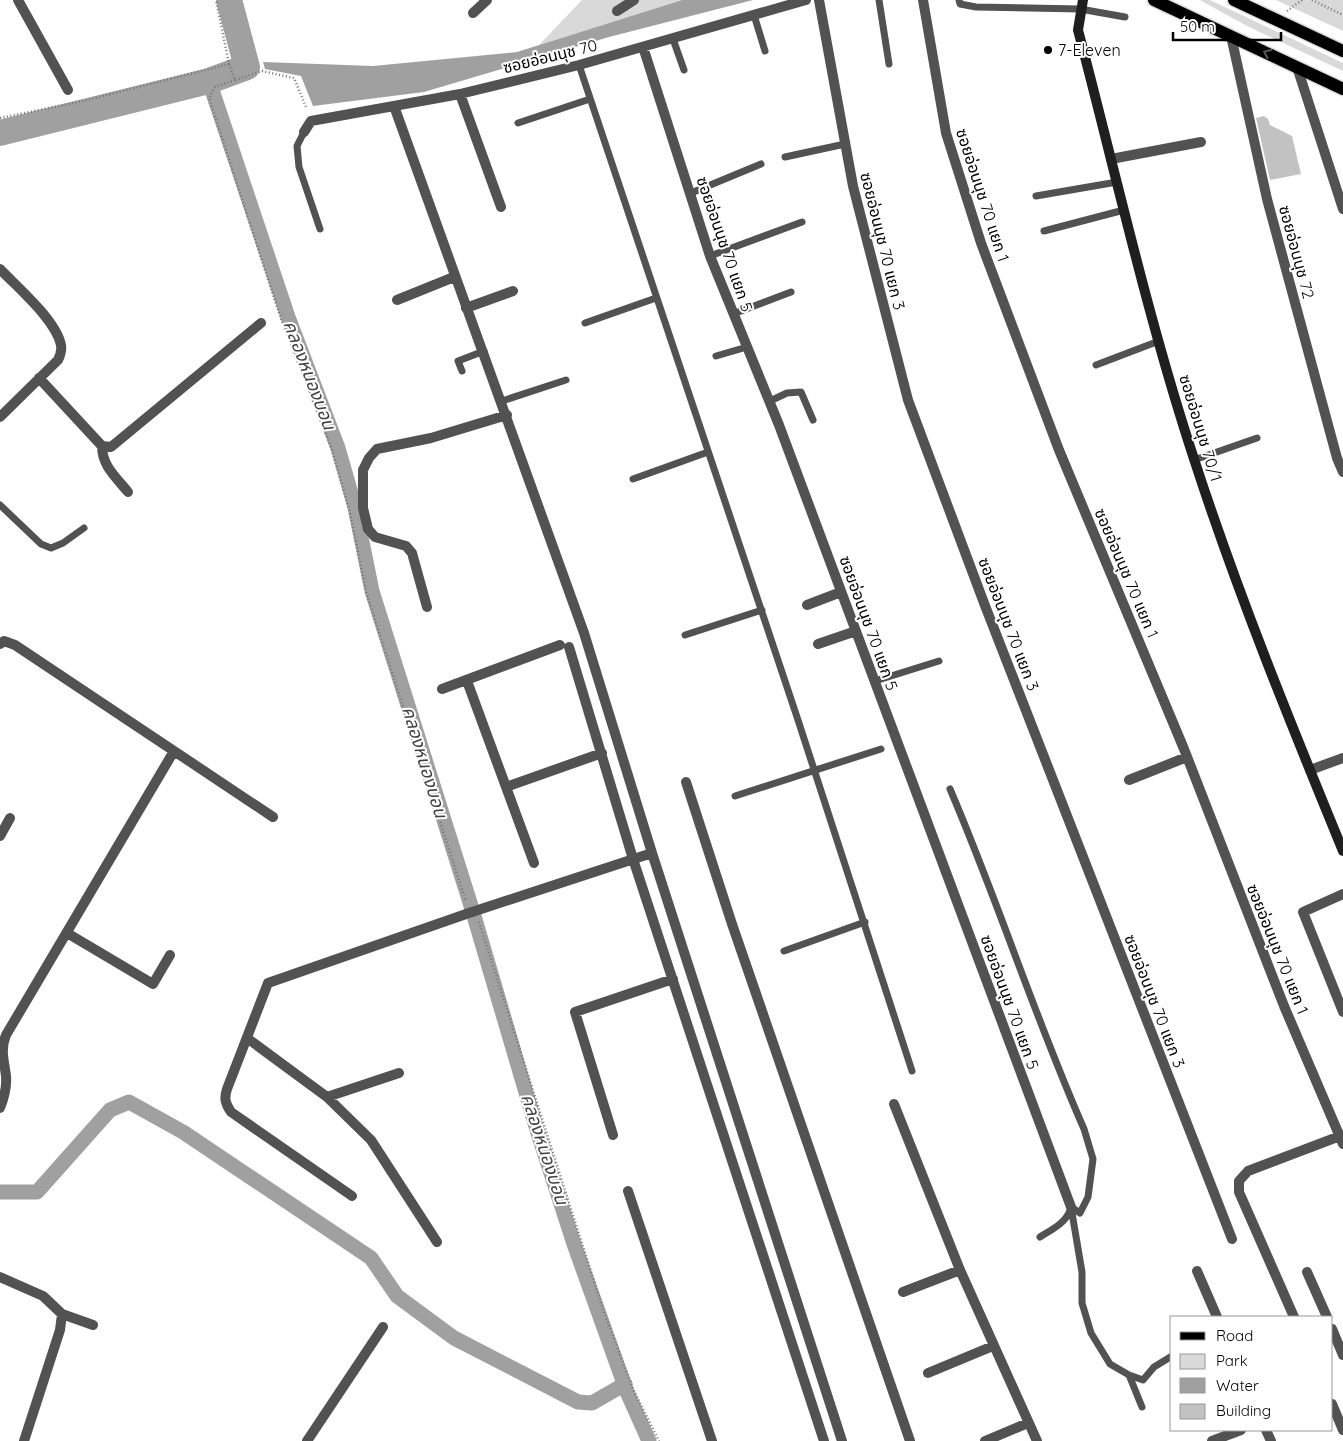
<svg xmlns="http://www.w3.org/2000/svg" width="1343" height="1441" font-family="Quicksand,'Noto Sans Thai',sans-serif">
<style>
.green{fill:#d9d9d9}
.water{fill:#a0a0a0}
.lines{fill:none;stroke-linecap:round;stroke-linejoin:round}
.canal{stroke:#a0a0a0;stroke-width:15}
.river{stroke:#a0a0a0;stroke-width:26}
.building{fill:#c2c2c2}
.primary-casing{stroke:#dbdbdb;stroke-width:15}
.path{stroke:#747474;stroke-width:2.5;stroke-dasharray:1 2.5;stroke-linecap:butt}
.lane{stroke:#525252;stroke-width:7}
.street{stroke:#525252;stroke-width:10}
.secondary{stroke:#1f1f1f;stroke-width:10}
.primary{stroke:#000;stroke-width:12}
.oneway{stroke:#595959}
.poi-dot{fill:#000;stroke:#fff;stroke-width:2}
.labels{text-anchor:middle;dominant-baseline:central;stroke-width:4;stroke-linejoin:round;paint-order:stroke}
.poi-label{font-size:16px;fill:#000;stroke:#fff;text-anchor:start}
.street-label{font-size:16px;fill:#000;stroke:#fff}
.water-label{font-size:18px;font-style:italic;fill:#414141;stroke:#fff}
</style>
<rect width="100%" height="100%" fill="#fff"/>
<path class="green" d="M582 0H682L539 45Z
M1200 0H1210L1343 63V71L1247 26Z
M1276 0H1343V31Z"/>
<path class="water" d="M682 0H753L609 37 424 92 313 106 301 76 265 69 263 62 373 66 517 52Z"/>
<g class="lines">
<path class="canal" d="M209 81 288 317 338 448 355 507 372 591 472 909 537 1130 574 1244 627 1392 649 1441
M0 1192H37L110 1110 129 1102 183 1132 371 1258 397 1296 454 1338 578 1402 592 1403 625 1384"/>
<path class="river" d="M0 133 209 81 247 67 229 0"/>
</g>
<path class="building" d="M1264 116 1268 119 1270 125 1292 136 1301 174 1270 180 1256 118Z"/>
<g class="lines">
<defs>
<path id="primary" d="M1154 0 1343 89
M1234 0 1343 51"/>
</defs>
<use href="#primary" class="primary-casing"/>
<path class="path" d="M1312 0 1343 15
M1287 11 1302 0
M229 64 235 80 262 71 294 78 306 107
M235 80 215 87 209 98 281 319 331 447 349 509 367 595 466 902
M0 118 83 101 229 64 216 0
M479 922 604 1312 633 1389 659 1441"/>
<path class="lane" d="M879 0 889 64
M959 0 960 4 976 7 1080 9 1125 17
M754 15 765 51
M673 39 684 70
M579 65 797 717 912 1071
M518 123 590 99
M304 132 297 146 299 167 320 229
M785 157 845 144
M691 193 761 164
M1036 196 1117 182
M1044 231 1124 210
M710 256 802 222
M733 314 791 292
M585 323 656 298
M716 356 747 347
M1096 365 1159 341
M462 371 458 361 484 351
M502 401 566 380
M770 401 787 393 801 392 813 420
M1194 460 1257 438
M633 479 708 452
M0 505 41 544 51 548 63 543 84 528
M685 635 762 610
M875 681 939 661
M950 789C998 901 1035 1018 1084 1129L1093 1159 1088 1197 1080 1213 1071 1207
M735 796 881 749
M784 951 865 922
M1071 1207 1082 1272V1303L1091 1333 1110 1364 1129 1375 1142 1407
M1040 1237C1051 1230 1066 1223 1070 1210
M1129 1375 1143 1380 1154 1367 1172 1356"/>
<path class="street" d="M18 0 68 90
M819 0 853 186 908 400 984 603 1232 1239
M923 0 946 133 981 243 1059 450 1184 749 1284 1006 1343 1144
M617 11 634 0
M473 13 487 0
M1231 36 1267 199 1337 458 1343 472
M643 47 710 256 779 425 1071 1207
M1297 67 1343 209
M460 94 501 207
M394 106 584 633 652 853 842 1441
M304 132 311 121 460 94 579 65 806 0
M1111 159 1201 142
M0 269C18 288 56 320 61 345 62 351 60 356 58 360L0 417
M397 300 454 277
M466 308 513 291
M39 378 102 446 111 447 261 323
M102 446C102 466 116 477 128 492
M807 605 841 592
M427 607 412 553 406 546 375 537 368 529 363 508V470L369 458 377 449 431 438 507 415
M0 644 4 641 15 645 273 817
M818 644 856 631
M569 647 633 859 824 1441
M467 681 534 863
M442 689 560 645
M1310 770 1343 758
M1129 780 1187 757
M686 782 732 924 910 1441
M506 787 602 753
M0 836 10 818
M1343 894 1303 912 1343 1012
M67 933 153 984 170 955
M247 1038 327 1097 399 1073
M327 1097 371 1140 437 1242
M894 1104 960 1270 1037 1441
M0 1108C4 1098 7 1087 6 1076 4 1060 0 1050 6 1035L174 751
M613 1135 575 1012 673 979
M628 1191 712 1441
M352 1196 231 1112C225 1103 224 1098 227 1089L268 983 469 913 652 853
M1197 1271 1217 1317
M1307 1272 1327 1317
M0 1277 43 1296 62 1314 93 1325
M903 1292 960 1270
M1294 1317 1239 1192V1181L1248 1171 1343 1135
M1332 1329 1343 1355
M928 1373 993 1346
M1332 1404 1343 1430
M1266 1430 1271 1441
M24 1441 60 1330 62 1314
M307 1441 383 1327
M985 1441 1028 1423
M1212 1441 1241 1430"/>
<path class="secondary" d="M1083 0 1078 30C1116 174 1148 320 1195 462 1238 594 1290 722 1343 851"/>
<use href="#primary" class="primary"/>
</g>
<defs><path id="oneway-chevron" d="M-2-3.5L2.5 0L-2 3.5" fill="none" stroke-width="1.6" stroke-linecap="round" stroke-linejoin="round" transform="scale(1.25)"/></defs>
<use class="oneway" href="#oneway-chevron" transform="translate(1267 53) rotate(-155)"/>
<circle class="poi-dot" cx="1048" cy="50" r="5"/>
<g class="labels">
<g class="poi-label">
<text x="1058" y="50">7-Eleven</text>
</g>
<g class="street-label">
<text transform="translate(550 56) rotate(-14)">ซอยอ่อนนุช 70</text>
<text transform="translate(983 195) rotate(72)">ซอยอ่อนนุช 70 แยก 1</text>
<text transform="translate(883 241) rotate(76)">ซอยอ่อนนุช 70 แยก 3</text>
<text transform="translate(725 244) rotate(71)">ซอยอ่อนนุช 70 แยก 5</text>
<text transform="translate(1297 252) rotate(75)">ซอยอ่อนนุช 72</text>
<text transform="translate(1201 428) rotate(73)">ซอยอ่อนนุช 70/1</text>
<text transform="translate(1127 573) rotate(67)">ซอยอ่อนนุช 70 แยก 1</text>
<text transform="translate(869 623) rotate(70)">ซอยอ่อนนุช 70 แยก 5</text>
<text transform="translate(1009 624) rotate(69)">ซอยอ่อนนุช 70 แยก 3</text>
<text transform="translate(1278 949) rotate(68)">ซอยอ่อนนุช 70 แยก 1</text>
<text transform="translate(1155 1001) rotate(69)">ซอยอ่อนนุช 70 แยก 3</text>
<text transform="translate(1010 1002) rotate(70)">ซอยอ่อนนุช 70 แยก 5</text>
</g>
<g class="water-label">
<text transform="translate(310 375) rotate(69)">คลองหนองบอน</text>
<text transform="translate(425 762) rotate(73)">คลองหนองบอน</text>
<text transform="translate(545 1149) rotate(72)">คลองหนองบอน</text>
</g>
</g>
<rect x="1170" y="1316" width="162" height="115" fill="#ffffff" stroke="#999999"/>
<rect x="1180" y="1332" width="25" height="8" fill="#000000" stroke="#999999"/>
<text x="1216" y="1341" font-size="15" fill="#000000">Road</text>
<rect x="1180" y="1354" width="25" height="15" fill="#d9d9d9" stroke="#999999"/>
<text x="1216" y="1366" font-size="15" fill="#000000">Park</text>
<rect x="1180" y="1378" width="25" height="15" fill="#a0a0a0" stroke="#999999"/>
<text x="1216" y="1391" font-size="15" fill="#000000">Water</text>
<rect x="1180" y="1404" width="25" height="15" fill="#c2c2c2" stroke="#999999"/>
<text x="1216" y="1416" font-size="15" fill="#000000">Building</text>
<path d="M1173 32v8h108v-8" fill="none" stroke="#000000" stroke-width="2.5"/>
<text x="1180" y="32" font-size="15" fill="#000000" stroke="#ffffff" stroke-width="4" paint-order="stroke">50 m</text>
</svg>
